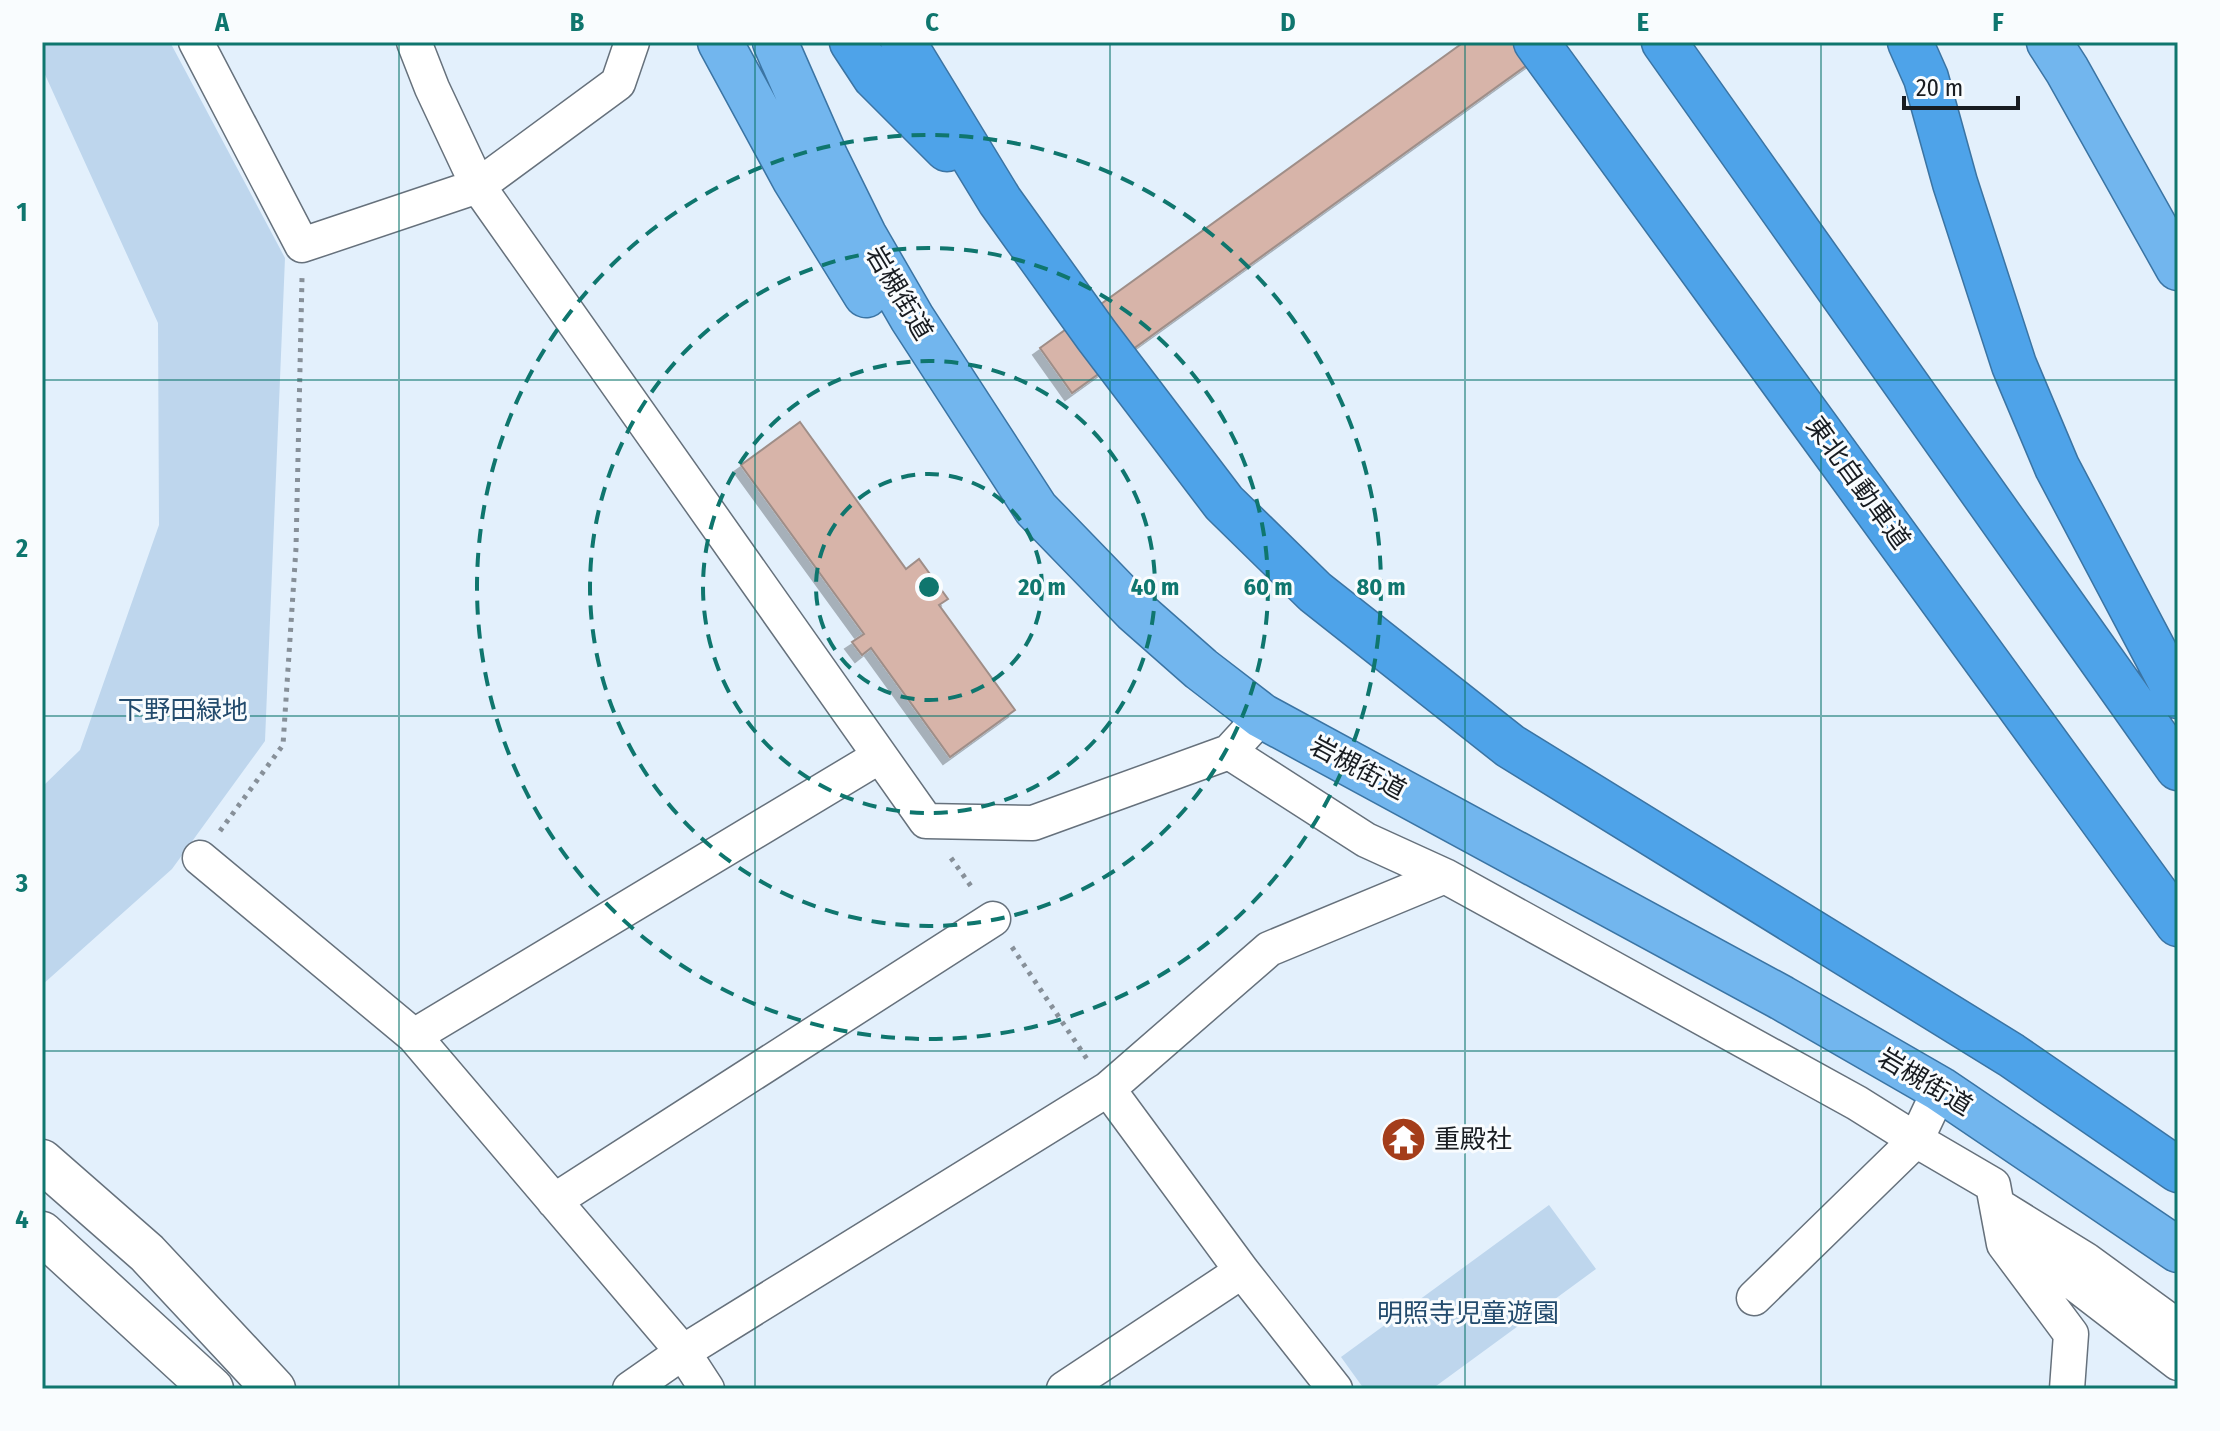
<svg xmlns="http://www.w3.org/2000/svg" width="2220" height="1431" font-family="'Fira Sans Condensed','Noto Sans JP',sans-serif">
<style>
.green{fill:#bed6ed}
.building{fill:#d7b4a9;stroke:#9f8e88;stroke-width:2;filter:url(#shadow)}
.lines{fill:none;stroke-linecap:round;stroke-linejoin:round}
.minor-casing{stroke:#66717c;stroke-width:37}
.tertiary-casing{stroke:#66717c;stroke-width:45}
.trunk-casing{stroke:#3b74a3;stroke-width:47}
.motorway-casing{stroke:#3b74a3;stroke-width:47}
.path{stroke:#879099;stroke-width:5;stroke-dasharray:4 6;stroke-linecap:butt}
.minor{stroke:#fff;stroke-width:34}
.tertiary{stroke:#fff;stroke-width:42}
.trunk{stroke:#72b6ee;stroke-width:44}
.motorway{stroke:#4ea3e9;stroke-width:44}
.grid{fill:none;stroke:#0f766e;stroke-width:2;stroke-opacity:0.55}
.ring{fill:none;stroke:#0f766e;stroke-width:4;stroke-dasharray:14 10}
.labels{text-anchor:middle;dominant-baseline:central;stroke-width:6;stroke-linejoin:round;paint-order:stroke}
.street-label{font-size:26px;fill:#181c21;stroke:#f9fcfe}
.park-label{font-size:26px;fill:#234b6d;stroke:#f9fcfe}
.poi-label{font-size:26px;fill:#181c21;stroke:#f9fcfe;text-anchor:start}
.centre{fill:#0f766e;stroke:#f9fcfe;stroke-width:4}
.ring-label{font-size:24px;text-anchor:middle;font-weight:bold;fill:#0f766e;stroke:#f9fcfe;stroke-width:6;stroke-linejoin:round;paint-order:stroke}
.neatline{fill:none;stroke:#0f766e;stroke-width:3}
.grid-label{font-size:26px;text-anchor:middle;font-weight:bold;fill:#0f766e}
</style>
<defs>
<filter id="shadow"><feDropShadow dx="-7" dy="7" stdDeviation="0" flood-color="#0004"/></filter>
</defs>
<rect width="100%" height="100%" fill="#e3f0fc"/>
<path class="green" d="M42 42H170L285 258 265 741 172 869 42 985V787L80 750 159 525 158 323 42 68Z
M1549 1205 1596 1269 1432 1389H1364L1341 1357Z"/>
<path class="building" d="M1464 42H1559L1072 393 1040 348Z
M800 422 906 569 919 559 948 599 939 605 1015 710 950 757 871 648 862 655 852 642 864 634 741 465Z"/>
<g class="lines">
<defs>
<path id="minor" d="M196 42 302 245 478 186 618 83 632 42
M414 42 432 88 478 186 926 821 1033 823 1229 752 1262 716
M1229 752 1366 840 1445 876 1857 1103 1916 1140 1754 1298
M200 858 414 1036 683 1352 707 1389
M414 1036 880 756
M1940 1089 1916 1140 1993 1185 2004 1244 2071 1334 2067 1389
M554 1201 993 919
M1997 1205 2086 1260 2178 1327
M2011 1248 2061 1273 2178 1363
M630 1389 683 1352 1108 1089
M1064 1389 1242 1271
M1335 1389 1242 1271 1108 1089 1269 949 1445 876"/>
<path id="tertiary" d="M42 1161 147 1253 274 1389
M42 1233 212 1389"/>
<path id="trunk" d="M720 42 795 180 866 295
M775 42 826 158 864 235 912 318 1036 509 1134 610 1201 669 1262 716 1782 998 1940 1089 2178 1250
M2049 42 2067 70 2178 268"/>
<path id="motorway" d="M852 42 875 77 947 149
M903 42 1000 201 1097 336 1224 503 1315 592 1510 746 2011 1055 2178 1170
M1536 42 2178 924
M1664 42 2178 768
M1910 42 1926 78 1955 183 2014 365 2057 467 2178 696"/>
</defs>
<use href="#minor" class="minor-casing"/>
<use href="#tertiary" class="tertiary-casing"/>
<use href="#trunk" class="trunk-casing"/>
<use href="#motorway" class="motorway-casing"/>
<path class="path" d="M220 831 283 745 296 548 302 278
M951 858 973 889
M1012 947 1089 1062"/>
<use href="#minor" class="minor"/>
<use href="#tertiary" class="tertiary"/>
<use href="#trunk" class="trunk"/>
<use href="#motorway" class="motorway"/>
</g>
<path class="grid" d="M399 42V1389M755 42V1389M1110 42V1389M1465 42V1389M1821 42V1389M42 380H2178M42 716H2178M42 1051H2178"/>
<g class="ring">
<circle cx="929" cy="587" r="113"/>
<circle cx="929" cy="587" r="226"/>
<circle cx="929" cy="587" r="339"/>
<circle cx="929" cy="587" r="452"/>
</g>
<defs>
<symbol id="temple-disc" viewBox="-11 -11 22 22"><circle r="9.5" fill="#a43d1a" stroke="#f9fcfe"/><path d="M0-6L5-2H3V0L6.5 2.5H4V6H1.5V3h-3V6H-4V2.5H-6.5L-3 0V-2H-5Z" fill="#fff"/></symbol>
</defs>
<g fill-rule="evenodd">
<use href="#temple-disc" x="1378" y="1114" width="51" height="51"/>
</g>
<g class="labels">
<g class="street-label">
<text transform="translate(899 293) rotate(59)">岩槻街道</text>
<text transform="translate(1858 483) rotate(54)">東北自動車道</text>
<text transform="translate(1358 768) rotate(28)">岩槻街道</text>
<text transform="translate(1925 1082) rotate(31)">岩槻街道</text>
</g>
<g class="park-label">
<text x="183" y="710">下野田緑地</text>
<text x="1468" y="1313">明照寺児童遊園</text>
</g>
<g class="poi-label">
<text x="1434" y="1139">重殿社</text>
</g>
</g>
<circle cx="929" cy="587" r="12" class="centre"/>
<g class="ring-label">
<text x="1042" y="595">20 m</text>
<text x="1155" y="595">40 m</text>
<text x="1268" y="595">60 m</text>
<text x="1381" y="595">80 m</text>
</g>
<rect width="2220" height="1431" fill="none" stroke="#f9fcfe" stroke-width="88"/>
<path d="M1904 96v12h114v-12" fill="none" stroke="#181c21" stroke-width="4"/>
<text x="1916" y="96" font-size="24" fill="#181c21" stroke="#f9fcfe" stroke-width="6" paint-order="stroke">20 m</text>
<rect x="44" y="44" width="2132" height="1343" class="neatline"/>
<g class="grid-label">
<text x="222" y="31">A</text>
<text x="577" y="31">B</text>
<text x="932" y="31">C</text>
<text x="1288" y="31">D</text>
<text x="1643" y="31">E</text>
<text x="1998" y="31">F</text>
<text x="22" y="221">1</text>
<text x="22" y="557">2</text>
<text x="22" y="892">3</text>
<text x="22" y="1228">4</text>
</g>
</svg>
